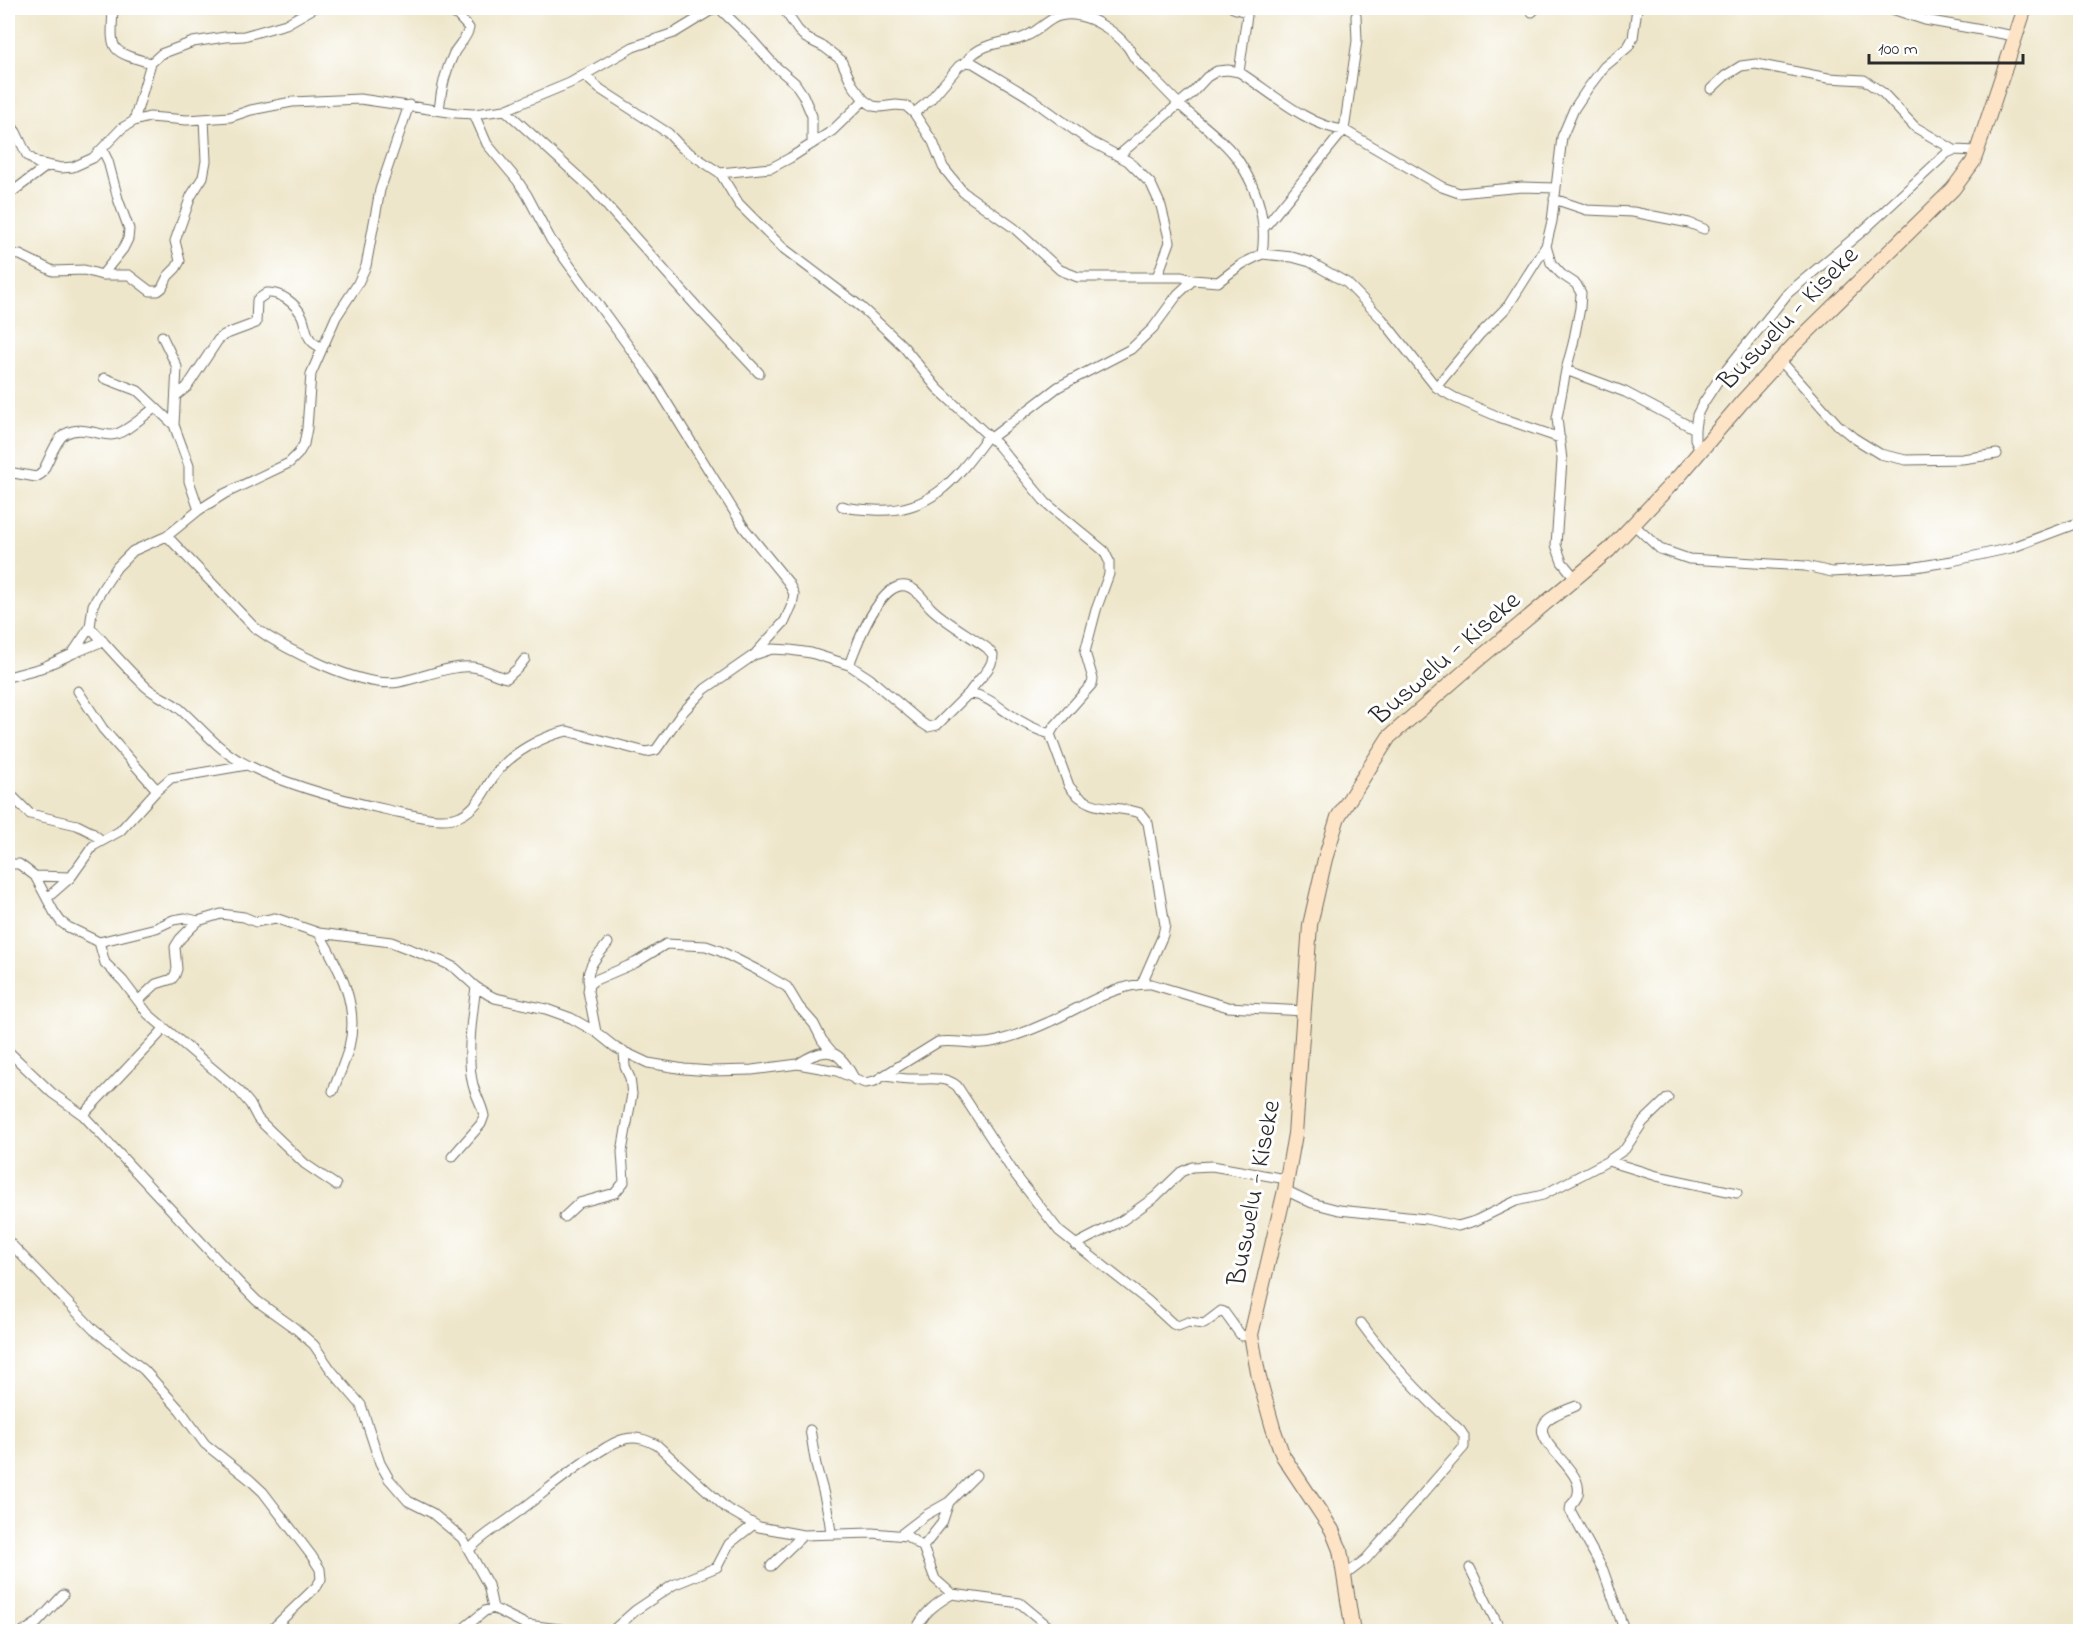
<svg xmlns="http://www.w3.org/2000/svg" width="2088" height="1639" font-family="'Indie Flower',sans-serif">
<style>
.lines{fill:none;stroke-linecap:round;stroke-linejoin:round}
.minor-casing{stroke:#6f6c63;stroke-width:11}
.secondary-casing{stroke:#6f6c63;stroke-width:16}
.minor{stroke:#fff;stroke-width:9}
.secondary{stroke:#fee4c6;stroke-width:14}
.labels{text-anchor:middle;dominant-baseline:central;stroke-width:6;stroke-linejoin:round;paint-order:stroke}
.street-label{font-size:27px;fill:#2b2b2b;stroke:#fff}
</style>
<rect width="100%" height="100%" fill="#fff"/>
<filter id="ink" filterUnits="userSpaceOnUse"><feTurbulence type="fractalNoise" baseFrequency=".0167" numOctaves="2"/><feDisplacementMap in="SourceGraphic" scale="12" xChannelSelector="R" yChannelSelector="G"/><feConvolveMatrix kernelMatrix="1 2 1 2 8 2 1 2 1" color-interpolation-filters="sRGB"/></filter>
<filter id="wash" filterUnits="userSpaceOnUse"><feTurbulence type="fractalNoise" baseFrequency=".008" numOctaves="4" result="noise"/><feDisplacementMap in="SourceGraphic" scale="24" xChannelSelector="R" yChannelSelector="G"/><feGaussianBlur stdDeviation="1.35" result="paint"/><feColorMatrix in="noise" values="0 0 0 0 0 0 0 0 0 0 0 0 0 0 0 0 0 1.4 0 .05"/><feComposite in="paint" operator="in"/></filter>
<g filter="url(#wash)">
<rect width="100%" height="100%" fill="#eee6ca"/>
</g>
<g filter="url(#ink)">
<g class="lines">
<defs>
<path id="minor" d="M113 8C111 51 108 51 151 63
M719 8 752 40 775 66 795 83 803 95 812 116V144
M783 8 798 30 806 38 824 47 841 60 852 84 864 100 873 106 880 107 896 105 906 106 914 113 933 142 943 167 963 192 1014 228 1060 270 1078 277H1182L1193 280
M1233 8 1246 12
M1889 8 1925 20 2015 36
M1532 12 1536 8
M966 62C978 44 1000 43 1019 39 1045 32 1048 9 1080 16 1096 19 1116 33 1126 45 1130 49 1132 55 1136 60 1151 75 1166 91 1181 106 1199 123 1227 142 1240 163 1258 191 1267 222 1262 254
M1239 72 1248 8
M585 76 600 89 668 133 682 148 720 173 739 204 783 248 861 307 885 329 903 346 937 388 997 444 1046 503 1104 551 1109 561V574L1096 610 1085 652 1093 679 1092 684 1054 727 1050 734 1069 786C1090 814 1113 804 1140 813L1148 823 1165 925 1163 935 1142 983
M1711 89 1725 76 1741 66 1756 64 1828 78 1864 80 1883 93 1915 127 1954 150
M439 110C441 90 445 71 454 53 459 44 467 38 469 28L458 16 445 8
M505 110 592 189 697 307 759 373
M914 113 930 100 959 66 966 62 973 63 1029 97 1088 140 1128 161 1151 184 1161 206 1170 242 1157 277
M474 114 487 144 517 180 527 195 551 240 651 377 745 529 788 582 794 594 792 605 785 621 756 653
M134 121 151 63 161 54 193 42 225 37 244 36 286 24 314 8
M8 122 16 132 27 155 37 163 61 168 73 167 93 158 122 128 134 121 149 117 187 120 230 117 251 110 292 102 360 99 456 113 474 114 505 110 570 83 633 47 674 33 715 8
M1118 156 1193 92 1207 77 1217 71 1228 70 1239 72C1268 90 1309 127 1344 130L1442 187 1459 193 1522 187 1556 188
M720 173 771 168 790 158 832 131 864 100
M8 195 47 166
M1554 199 1587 210 1633 212 1689 223 1704 229
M1264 228 1344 130 1357 41 1356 16
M8 254 20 255 53 271 84 270 102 275H129L150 291H158L162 288 168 276 176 268 180 261 175 241 191 196 203 177 206 161 204 119
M102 275 123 249 128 239 129 229 118 199 108 161 102 149
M162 336 177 367 174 425 189 466V481L199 510
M1780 360 1838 425 1854 438 1880 454 1906 460 1962 459 1997 454
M1566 370 1625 392 1695 429
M104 378 138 391 174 425
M1436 387 1480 334 1508 306 1546 246
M177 395 187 387 218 340 224 335 256 323 257 300 267 293C281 292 296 304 302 316 305 323 306 333 310 339 313 344 317 345 322 348
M991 438 1058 387 1131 349 1153 328 1178 294 1193 280 1218 282 1242 264 1262 254 1292 257 1310 262 1347 283 1382 319 1436 387 1455 398 1499 417 1560 438
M1700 450 1695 439V429L1697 415 1702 405 1719 379 1788 293 1865 229 1947 153 1954 150 1977 151
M8 472 36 477 41 474C48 464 55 440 65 434 81 425 96 435 111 435 124 435 144 415 155 408
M842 506C853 510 863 509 874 510 932 514 957 477 988 436
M1634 525 1660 549 1689 559 1805 566 1832 572 1916 567 1952 561 2011 548 2080 522
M167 536 254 627C284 649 362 689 399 682 421 678 450 665 472 667 484 668 495 676 507 678L518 668 525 659
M1576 579 1562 562 1556 545 1562 460 1557 418 1566 370 1573 344 1580 308 1581 293 1576 284 1561 274 1551 263 1546 246 1552 221 1562 137 1574 109 1588 88 1604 67 1628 47 1633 38 1637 8
M90 627C108 647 126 668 146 687 156 696 169 700 180 709 199 726 216 747 238 760 279 783 342 800 388 810 408 814 441 824 460 816 480 807 485 787 497 772 513 752 543 736 567 731L646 752 656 750 682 713 705 689 754 655 772 649 790 650 811 653 849 665 869 678 922 723 928 727 937 725 969 693C987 696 997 706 1011 715 1024 724 1036 730 1050 734
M74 653 103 641
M849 665C856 646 880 581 906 586 916 588 924 600 930 607 942 620 972 637 987 648L993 655C993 669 976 681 969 693
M8 677 41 668 72 654 90 627 93 605 103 588 117 567 133 551 167 536 199 510 224 494 289 463 298 454 304 444 307 428 311 374 336 317 357 285 366 266 380 190 409 105
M78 691 103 729 157 790
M8 792 30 814 77 825 91 832 101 840
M8 864H19L35 876 54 912 61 922 68 927 99 942 156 928 173 920 185 918 198 921 221 914 244 917 256 922 275 918 319 933 391 942 443 962 455 968 476 987 489 995 495 998 546 1009 571 1018 596 1032 616 1048 648 1063 684 1069 711 1071 752 1070 798 1064 837 1071 865 1083 875 1081 938 1042C959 1039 975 1047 997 1041 1015 1036 1032 1030 1049 1022 1079 1009 1117 982 1151 984L1228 1007 1304 1011
M35 876 71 877
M47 898 71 877 93 846 120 831 157 790 171 778 247 765
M319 933C339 968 360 1005 349 1047 345 1062 338 1077 333 1091
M99 942 105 963 123 981 148 1014 239 1091 250 1104 258 1119 305 1164 336 1185
M589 985C584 968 598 956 608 943
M138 1001 156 984 172 979 175 975 177 969 175 947 180 939 198 921
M596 1032 588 991 589 985 593 981 635 963 666 944 706 946 720 951 761 972 787 987 799 1007 814 1024 822 1040 832 1052
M8 1051 52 1093 83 1115 243 1287 257 1301 296 1329 314 1345 331 1370 361 1405 380 1463 389 1479 408 1501 432 1513 462 1538 488 1585 493 1608
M798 1064C828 1044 839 1049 855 1080
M885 1076C893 1077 901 1079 910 1079 926 1080 944 1075 957 1086L1014 1173 1059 1231 1148 1301 1173 1324 1178 1326 1188 1322 1204 1324 1221 1311 1224 1312 1240 1334 1242 1336 1251 1335
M83 1115 164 1029
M452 1157 481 1124 484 1116C482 1105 476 1096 473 1085 466 1058 472 1015 476 987
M1608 1161 1625 1149 1643 1122 1668 1098
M1285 1190 1312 1203 1339 1210 1426 1219 1458 1226 1475 1221 1516 1201 1543 1195 1608 1161 1657 1176 1737 1193
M564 1217 579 1203 615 1193 624 1182 622 1152 632 1094 630 1078 625 1067 624 1051
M8 1241 94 1330 144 1370 180 1410 205 1444 249 1479 263 1492 311 1555 320 1569 321 1579 317 1586 269 1632
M1075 1245 1123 1220 1155 1197 1181 1172 1192 1167 1212 1166 1286 1179
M1576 1406C1567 1410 1549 1415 1544 1424 1531 1446 1601 1477 1571 1505L1570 1510 1603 1570 1625 1632
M810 1430C813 1444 814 1459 818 1473 824 1493 829 1512 831 1534
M900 1535 926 1515 949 1502
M923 1547 942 1523 949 1502 976 1475
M470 1549C485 1533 497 1528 514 1515 542 1495 567 1472 596 1454 605 1448 615 1441 625 1439 637 1436 647 1440 657 1445L726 1508 759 1527 803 1535 872 1533 907 1536 923 1547 935 1579 952 1594 1020 1603 1055 1632
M771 1566 803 1535
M1470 1568 1501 1632
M1344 1576 1366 1559 1464 1447V1436L1460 1430C1423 1397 1390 1363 1361 1323
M23 1632 37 1623 63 1595
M459 1632 485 1611 493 1608 527 1625 584 1632
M611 1632 636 1610 673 1585 717 1567 729 1544 753 1525
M915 1632C923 1613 935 1604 952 1594"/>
<path id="secondary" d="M1353 1632 1340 1550 1332 1530 1283 1456 1273 1428 1259 1378 1251 1335 1285 1190 1295 1134 1310 925 1325 859 1338 817 1389 737 1480 658 1609 550 1680 475 1742 402 1794 345 1953 189 1973 162 1977 151 2025 8"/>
</defs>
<use href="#minor" class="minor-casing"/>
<use href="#secondary" class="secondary-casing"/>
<use href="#minor" class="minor"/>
<use href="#secondary" class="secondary"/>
</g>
</g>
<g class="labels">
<g class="street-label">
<text transform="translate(1789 319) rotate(-46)">Buswelu - Kiseke</text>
<text transform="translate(1446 659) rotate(-41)">Buswelu - Kiseke</text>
<text transform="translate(1255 1193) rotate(-79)">Buswelu - Kiseke</text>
</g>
</g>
<rect width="2088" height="1639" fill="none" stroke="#fff" stroke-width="30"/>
<path d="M1869 54v9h154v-9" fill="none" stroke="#2b2b2b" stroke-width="3"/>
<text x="1878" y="54" font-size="18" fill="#2b2b2b" stroke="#ffffff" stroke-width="4.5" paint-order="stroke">100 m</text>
</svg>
